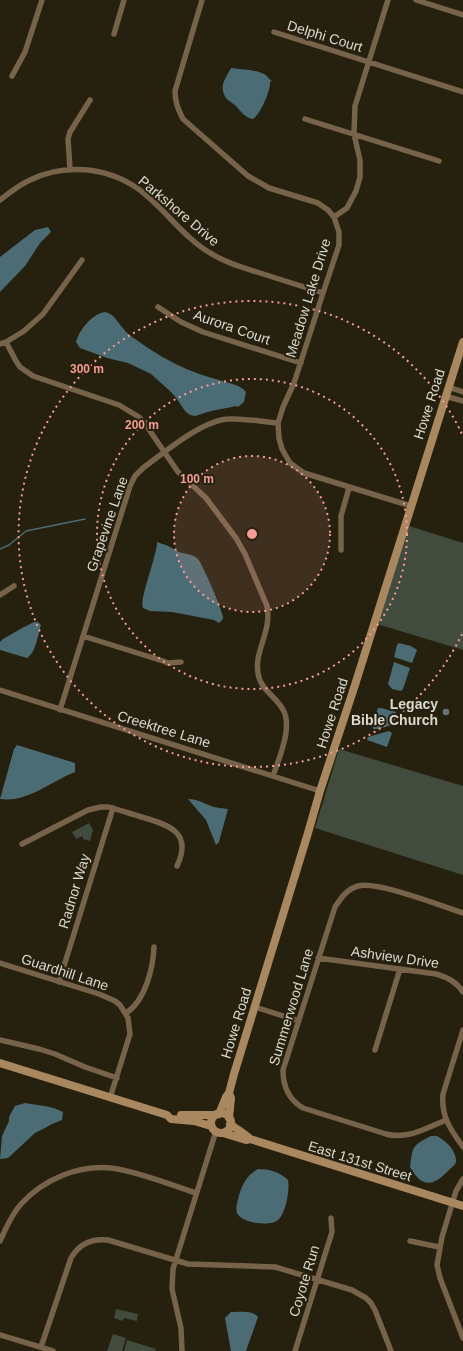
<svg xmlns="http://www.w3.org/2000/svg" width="463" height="1351" font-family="Arial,sans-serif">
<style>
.green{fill:#414b3e}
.water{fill:#4b6c74}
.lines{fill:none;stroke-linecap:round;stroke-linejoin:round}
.stream{stroke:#4b6c74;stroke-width:1.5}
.street{stroke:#77624a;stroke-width:5.5}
.secondary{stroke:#a98860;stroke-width:8}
.ring{fill:none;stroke:#f59c93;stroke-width:2;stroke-dasharray:2 4}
.worship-dot{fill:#6b7280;stroke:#26200f;stroke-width:1.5}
.labels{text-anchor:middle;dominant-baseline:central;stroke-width:4;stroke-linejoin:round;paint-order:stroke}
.street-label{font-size:14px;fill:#dbd8cd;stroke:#26200f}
.poi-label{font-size:14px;font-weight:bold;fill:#dbd8cd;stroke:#26200f;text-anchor:end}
.centre{fill:#f59c93;stroke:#26200f;stroke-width:2}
.ring-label{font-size:12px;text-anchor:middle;font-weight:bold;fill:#f59c93;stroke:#26200f;stroke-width:4;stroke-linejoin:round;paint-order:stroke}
</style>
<rect width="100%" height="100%" fill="#26200f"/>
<path class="green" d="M409 526 463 543V650L377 624Z
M339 749 463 786V875L315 828Z
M89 823 93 830 90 841 83 839V836L76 839 72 832Z
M116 1309 138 1314 137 1321 124 1318 123 1321 114 1318Z
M113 1334 126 1338 122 1351H107Z
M127 1340 156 1349 155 1351H124Z"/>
<path class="water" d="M231 68C242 70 254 69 264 74 268 76 268 79 272 81L270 82C271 90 260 115 253 119 246 118 241 112 236 106 233 103 228 101 226 98 218 86 226 78 231 68Z
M48 227 51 232 40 243 25 266 0 292V257L35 230Z
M105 312C114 314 116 320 122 327 126 333 132 337 138 341 165 360 186 371 219 380 227 383 240 384 246 392L244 402 238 407 237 406 211 411 195 416 190 415 185 411 177 399 171 392 151 374 128 363 107 358 80 348 76 342C80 329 92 314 105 312Z
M157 542C159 543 161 543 162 544 166 544 175 550 179 552 185 554 193 554 198 559 202 563 224 614 223 618 223 620 221 621 219 623L214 620 172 612 150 611 143 608C139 599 157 556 157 542Z
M34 622H38L41 625C38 634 36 653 27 658L0 650V642L3 639 22 628Z
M399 643 411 646 417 650 412 663 394 657 397 645Z
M394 662 410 668 403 689 401 691 392 689 388 684Z
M378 708H381L396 712V717L392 725 377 729H373V722Z
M389 731 392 733 387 747 367 740 368 737Z
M17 745 75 763V772C52 781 27 803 0 799L14 749Z
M188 799C198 799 203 803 211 806 217 808 223 808 228 809L219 842 216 845 206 820Z
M25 1103C37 1105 52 1106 63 1112L62 1120 52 1124 45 1128 35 1133 8 1158 0 1159 2 1136 9 1121V1117L15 1106Z
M431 1136H437C446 1141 455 1149 456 1160 457 1164 452 1167 449 1170 434 1186 422 1189 410 1167 413 1147 411 1146 431 1136Z
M258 1169C269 1169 280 1172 288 1180 290 1188 286 1214 278 1220 270 1227 241 1223 237 1213 235 1207 238 1201 239 1195 243 1183 247 1175 258 1169Z
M231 1312C239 1312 253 1310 258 1317L246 1351H231L225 1318Z"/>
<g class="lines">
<path class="stream" d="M0 549 9 545 26 531 85 519"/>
<path class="street" d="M202 0 175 91C175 102 178 109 183 119L248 176 269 188 318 203 328 210 334 217 339 232V245L323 293 294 383 283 407 278 423 279 438 282 449 290 463 304 473 411 506
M416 0 463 15
M274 32 463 92
M114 34 124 0
M12 76 25 52 42 0
M305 119 439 161
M70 169 68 139 70 132 90 100
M0 200C9 193 19 185 30 180 64 163 106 167 137 188 163 206 184 239 212 254 226 263 241 267 257 272 279 279 301 286 323 293
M334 217 347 208 356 191 360 177V160L354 134 355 106 388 0
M158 307 181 322 203 332 301 363
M6 342 24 331 43 314 82 260
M0 344 6 342 16 361 20 367 33 376 119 405 139 417 148 428 178 472 206 498 236 538 245 554 267 606C272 632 254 651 258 673 260 689 274 695 282 708 294 725 279 758 273 776
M448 387 463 392
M445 396 463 401
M341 550V516L349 488
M0 595 14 586
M83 636 163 661 168 663 181 662
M0 690 320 791
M60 710 130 486 135 476 143 468C165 452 202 420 229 419 245 418 262 422 278 423
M22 844 88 810 101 807H109C121 811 133 814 145 818 172 826 192 834 177 866
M318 958 436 974C447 977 457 982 463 992
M0 963 99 994 115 1001 120 1005 128 1018 130 1034 110 1098
M59 982 113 808
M255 1007 299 1021
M126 1013C145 1001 153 969 154 947
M463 1030 443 1094C441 1116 450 1129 463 1147
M0 1040 39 1049 55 1054 85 1067 117 1078
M375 1050 400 969
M446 1120C427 1128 407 1140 386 1134L303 1108C289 1100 283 1086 283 1070L335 907C341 898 347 889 358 886 378 881 441 906 463 913
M463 1179 456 1191 442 1237 437 1265 440 1278 463 1338
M0 1241C6 1228 11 1215 21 1204 44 1179 78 1165 111 1168 137 1171 171 1185 196 1193
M410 1241 439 1247
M0 1335 53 1351
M41 1347 71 1258C79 1244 91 1238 108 1240L188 1264 275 1267 352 1290 366 1298 371 1303 375 1310 391 1351
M182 1351 181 1328 172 1289 173 1269 216 1131
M295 1351 332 1232 331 1218"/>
<path class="secondary" d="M0 1063 167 1115 171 1119 194 1121 211 1126
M211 1123a10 10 0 1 1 20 0a10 10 0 1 1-20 0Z
M219 1114 226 1097 229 1093 234 1074 308 833 320 791 354 688 463 342
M181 1115H216
M229 1118 231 1098 229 1093
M230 1124C236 1129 246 1134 250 1139
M223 1133 246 1140 250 1139 463 1206"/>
</g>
<circle cx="252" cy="534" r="78" fill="#f59c93" fill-opacity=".12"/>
<g class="ring">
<circle cx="252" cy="534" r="78"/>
<circle cx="252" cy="534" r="155"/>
<path d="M462 634A233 233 0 1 1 462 434"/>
</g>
<circle class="worship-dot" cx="446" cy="712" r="4"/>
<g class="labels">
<g class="street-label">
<text transform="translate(325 36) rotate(17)">Delphi Court</text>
<text transform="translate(179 211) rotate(40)">Parkshore Drive</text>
<text transform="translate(308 298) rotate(-73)">Meadow Lake Drive</text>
<text transform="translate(232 327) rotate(19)">Aurora Court</text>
<text transform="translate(429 404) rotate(-72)">Howe Road</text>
<text transform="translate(107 524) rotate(-71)">Grapevine Lane</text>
<text transform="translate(332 713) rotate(-72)">Howe Road</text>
<text transform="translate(164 729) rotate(17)">Creektree Lane</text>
<text transform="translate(74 891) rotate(-73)">Radnor Way</text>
<text transform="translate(395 957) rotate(8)">Ashview Drive</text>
<text transform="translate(65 972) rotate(18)">Guardhill Lane</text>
<text transform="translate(291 1007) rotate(-73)">Summerwood Lane</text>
<text transform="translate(236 1023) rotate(-73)">Howe Road</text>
<text transform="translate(360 1161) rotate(17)">East 131st Street</text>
<text transform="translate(304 1281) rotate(-73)">Coyote Run</text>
</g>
<g class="poi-label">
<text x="438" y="704">Legacy<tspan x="438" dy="16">Bible Church</tspan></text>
</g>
</g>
<circle cx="252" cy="534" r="6" class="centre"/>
<g class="ring-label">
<text x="87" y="373">300 m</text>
<text x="142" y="429">200 m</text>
<text x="197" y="483">100 m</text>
</g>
</svg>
